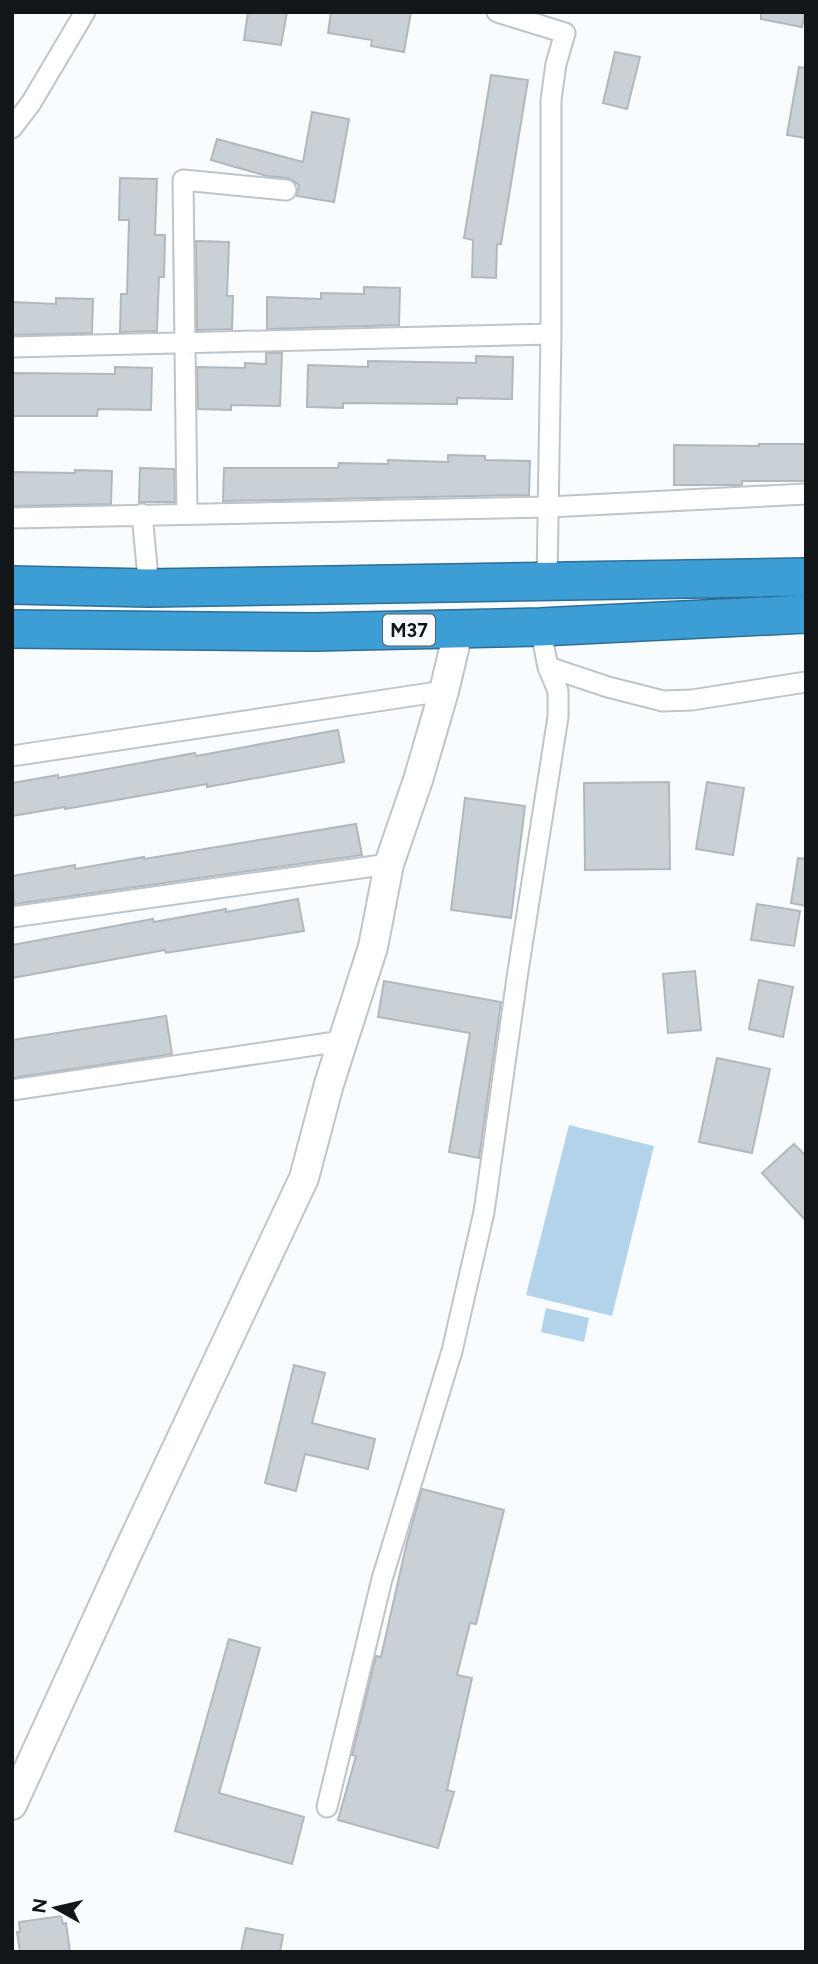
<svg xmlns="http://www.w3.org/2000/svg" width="818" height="1964" font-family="Figtree,sans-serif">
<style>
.green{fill:#b2d3ea}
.building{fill:#c9d1d7;stroke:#b0b8be;stroke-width:2}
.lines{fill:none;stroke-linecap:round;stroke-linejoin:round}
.street-casing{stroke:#bdc5cb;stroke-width:23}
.secondary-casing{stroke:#bdc5cb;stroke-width:32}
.highway-casing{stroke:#2e6e94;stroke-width:40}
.street{stroke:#fff;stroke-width:19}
.secondary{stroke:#fff;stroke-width:28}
.highway{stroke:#3d9ed6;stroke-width:37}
.labels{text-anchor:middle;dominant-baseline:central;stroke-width:6;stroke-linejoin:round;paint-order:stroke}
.shield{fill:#f8fcfe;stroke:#585b5d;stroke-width:2}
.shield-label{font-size:19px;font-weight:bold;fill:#131618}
</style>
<rect width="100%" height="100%" fill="#f8fcfe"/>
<path class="green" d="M569 1125 654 1146 612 1316 526 1295Z
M546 1308 589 1318 584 1342 541 1332Z"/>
<path class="building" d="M248 12H287L281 45 244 40Z
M331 12H411L404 52 371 46 372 40 328 33Z
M761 12H805L802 27 761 19Z
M615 52 640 57 627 109 603 103Z
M799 67 806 68V138L787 135Z
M491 75 528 80 501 244H497L496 278 472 277 473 240 464 238Z
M312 112 349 119 334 202 297 196 299 185 288 178 267 176 211 160 217 139 303 162Z
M120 178 157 179 155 235H165L164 277H159L157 331 120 332 121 294H127L129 220H119Z
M196 241 229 242 227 296H233L232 329 197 330Z
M364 287 400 288 399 325 267 329V297L321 299V293L364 294Z
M56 298 93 299 92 333 12 335 13 302 56 304Z
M266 353H282L280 406 231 405V410L198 409 197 367 245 368V363L266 364Z
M476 356 513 357 512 399 457 398V404L343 403V408L307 407 308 365 368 367V361L476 363Z
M115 367 152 368 151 410 98 409 97 416H12V373L115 374Z
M759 444H806V481H742V485H674V445L759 446Z
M448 455 485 456V460L530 461 529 495 223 501 224 468H338L339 463 388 464V460L448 462Z
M140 468 174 469 175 502H139Z
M75 470 112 471 111 504 12 506V472L75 473Z
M338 730 344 762 207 787V784L65 809V807L12 816V783L58 775V778L195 753 196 756Z
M669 782 670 869 585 870 584 783Z
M707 782 744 788 733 855 696 849Z
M465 798 525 806 511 918 451 910Z
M356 824 362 855 14 904 12 876 75 865V869L144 857V859Z
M798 858 806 859V906L791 903Z
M298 899 304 931 166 953 165 950 12 978V945L153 919 154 922 226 909V912Z
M757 904 800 911 794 946 751 940Z
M695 971 701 1030 668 1033 663 974Z
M759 980 793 987 783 1037 749 1029Z
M384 981 501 1002 479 1158 449 1152 470 1033 378 1017Z
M166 1016 172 1054 12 1078V1040Z
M717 1058 770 1069 752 1153 699 1142Z
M794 1144 806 1156V1221L762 1173Z
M294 1365 325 1373 312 1423 375 1439 368 1469 305 1454 296 1491 265 1483Z
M422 1489 504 1510 476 1624 470 1623 457 1675 472 1678 447 1790 454 1792 438 1848 338 1820 356 1756 352 1755 376 1656 381 1657 407 1542Z
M229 1639 260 1648 219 1793 304 1817 292 1864 175 1831Z
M61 1916 63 1924 66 1923 70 1952H20L17 1932H20L19 1922Z
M246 1928 283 1935 280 1952H241Z"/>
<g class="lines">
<defs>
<path id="street" d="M497 12 565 33 556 64 551 100V334L547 583
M12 128 31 103 85 12
M12 347 551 334
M187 513 183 180 286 190
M142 514 149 588
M12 518 549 507 806 494
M548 667 608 687 663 701 692 700 806 682
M12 756 444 691
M12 917 389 864
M12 1090 342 1041
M327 1807 382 1579 452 1351 484 1212 518 971 558 717V691L548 667 540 627"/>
<path id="secondary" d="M12 1805 127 1554 304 1178 329 1084 373 947 389 864 418 780 444 691 459 628"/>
<path id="highway" d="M12 585 149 588 806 577
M12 629 314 632 540 627 806 614"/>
</defs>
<use href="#street" class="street-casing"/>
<use href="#secondary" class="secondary-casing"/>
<use href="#highway" class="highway-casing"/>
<use href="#street" class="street"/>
<use href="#secondary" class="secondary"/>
<use href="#highway" class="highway"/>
</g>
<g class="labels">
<rect class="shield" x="383" y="614.5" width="52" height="31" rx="5"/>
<g class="shield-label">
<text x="409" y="630">M37</text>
</g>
</g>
<rect width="818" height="1964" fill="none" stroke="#131618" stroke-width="28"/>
<g transform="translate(56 1908) rotate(278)" stroke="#f8fcfe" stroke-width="5" paint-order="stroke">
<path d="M0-5L12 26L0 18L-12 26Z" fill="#131618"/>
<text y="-10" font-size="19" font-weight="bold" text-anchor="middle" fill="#131618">N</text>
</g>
</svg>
